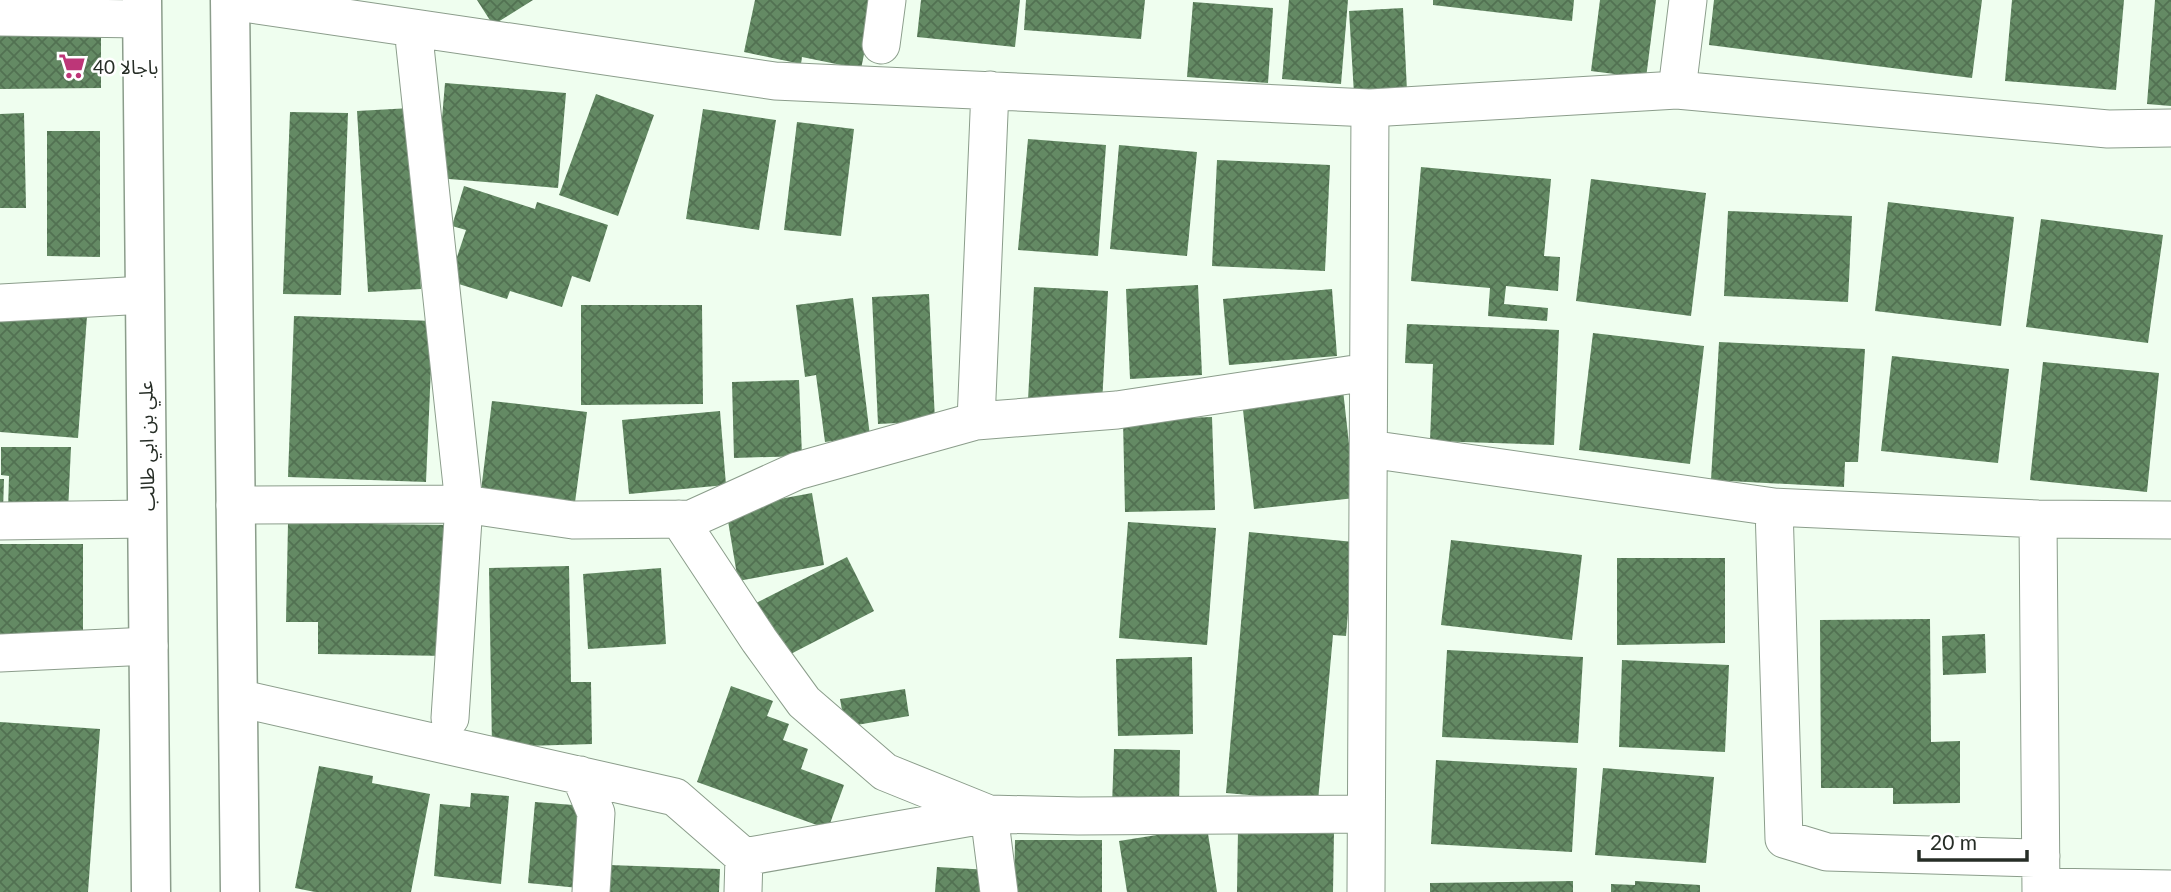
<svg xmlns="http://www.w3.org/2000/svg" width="2171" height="892" font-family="Lato,'Noto Sans Arabic',sans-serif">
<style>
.building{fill:url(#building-cross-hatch)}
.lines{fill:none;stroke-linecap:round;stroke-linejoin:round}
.minor-casing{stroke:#8b9d8b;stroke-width:39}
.major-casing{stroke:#8b9d8b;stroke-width:41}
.minor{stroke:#fff;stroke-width:37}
.major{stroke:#fff;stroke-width:38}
.labels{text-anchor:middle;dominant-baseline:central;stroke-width:5;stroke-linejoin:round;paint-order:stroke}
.poi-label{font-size:19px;fill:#262d26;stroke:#fff;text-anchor:start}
.street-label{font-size:19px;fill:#262d26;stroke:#fff}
</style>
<defs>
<pattern id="building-cross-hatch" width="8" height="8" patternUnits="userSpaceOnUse" patternTransform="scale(1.75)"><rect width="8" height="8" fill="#648a64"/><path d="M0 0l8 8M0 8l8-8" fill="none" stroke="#527152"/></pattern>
</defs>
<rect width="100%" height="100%" fill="#effeef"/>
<path class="building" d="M477 0H533L493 25Z
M755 0H875L861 69 802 57 801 64 744 52Z
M921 0H1020L1015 47 917 37Z
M1026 0H1145L1141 39 1024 30Z
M1289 0H1348L1341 84 1282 79Z
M1433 0H1574L1572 21 1433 5Z
M1600 0H1656L1646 78 1591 71Z
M1714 0H1982L1972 78 1709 45Z
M2012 0H2124L2116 90 2005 81Z
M2155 0H2171V106L2147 104Z
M1193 2 1273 8 1268 83 1187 77Z
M1403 8 1407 91 1354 94 1349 11Z
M101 29V88L0 89V30Z
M445 83 566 93 558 188 437 178Z
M596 94 654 115 618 216 559 195Z
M411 108 421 289 368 292 357 111Z
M703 109 776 120 759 230 686 219Z
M290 112 348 113 341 295 283 294Z
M24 113 26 208H0V114Z
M797 122 854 129 841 236 784 230Z
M47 131H100V257L47 256Z
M1028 139 1106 145 1098 256 1018 250Z
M1119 145 1197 152 1187 256 1110 249Z
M1217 160 1330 165 1325 271 1212 266Z
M1421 167 1551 179 1544 256 1560 257 1558 291 1506 286 1504 304 1548 308 1547 321 1488 316 1490 288 1411 281Z
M1591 179 1706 193 1691 316 1576 301Z
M464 186 535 209 537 202 608 225 590 282 572 276 562 307 510 291 507 299 449 281 466 230 452 226Z
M1888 202 2014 217 2001 326 1875 311Z
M1728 211 1852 216 1848 302 1724 296Z
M2041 219 2163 235 2148 343 2026 327Z
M1198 285 1202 375 1130 379 1126 289Z
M1034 287 1108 291 1102 404 1028 400Z
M1332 289 1337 356 1229 365 1223 299Z
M929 294 935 421 878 424 872 297Z
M853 298 870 436 825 442 816 375 805 377 796 305Z
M581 305H702L703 404 581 405Z
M0 314 87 316 78 438 0 432Z
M294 316 433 321 426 482 288 477Z
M1407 324 1559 330 1554 445 1430 441 1433 364 1405 363Z
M1593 333 1704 346 1690 464 1579 450Z
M1719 342 1865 349 1858 462H1845L1844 487 1711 480Z
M1892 356 2009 369 1998 463 1881 451Z
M2043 362 2159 373 2147 492 2030 480Z
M799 380 802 456 734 458 732 382Z
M1343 390 1355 498 1254 509 1242 401Z
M492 401 587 412 574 510 480 499Z
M720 411 726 485 629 494 622 420Z
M1212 417 1215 510 1125 512 1123 420Z
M1 447H71L68 512 8 510 9 476 1 475Z
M0 479H4L3 511 0 510Z
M812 493 824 565 738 581 726 509Z
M1128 522 1216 528 1207 645 1119 638Z
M288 523 452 525 450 656 318 654V622H286Z
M1249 532 1354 542 1346 636 1333 635 1318 801 1226 793Z
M1451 540 1582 555 1572 640 1441 625Z
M0 544H83V636H0Z
M847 557 874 611 781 659 754 604Z
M1617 558H1725V643L1617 645Z
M569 566 571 682H591L592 744 492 747 489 568Z
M661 568 666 644 588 649 583 574Z
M1930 619 1931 742 1960 741V803L1893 804V788H1821L1820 620Z
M1985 634 1986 673 1943 675 1942 636Z
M1447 650 1583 657 1578 743 1442 737Z
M1192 657 1193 734 1118 736 1116 659Z
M1622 660 1729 665 1725 752 1619 747Z
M731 686 773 701 767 716 789 724 783 740 808 749 801 769 844 785 828 829 697 782Z
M905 689 909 716 845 727 840 699Z
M0 722 100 729 88 892H0Z
M1114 749 1180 750 1179 807 1112 806Z
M1436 760 1577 768 1572 852 1431 844Z
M319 766 373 776 372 783 430 794 411 892H315L295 888Z
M1603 768 1714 777 1706 863 1595 855Z
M471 793 509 796 501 884 434 876 440 804 470 807Z
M535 802 586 806 579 888 528 883Z
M1207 827 1217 892H1127L1119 841Z
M1238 830 1334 831 1333 892H1237Z
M1015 840H1102V892H1014Z
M609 865 720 869 719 892H608Z
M937 867 990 870 989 892H935Z
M1573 881V892H1430V883Z
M1635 881 1700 885V892H1611V884L1635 885Z"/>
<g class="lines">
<defs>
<path id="minor" d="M230 1 775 81 1370 108 1677 90 2108 129 2171 128
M0 17 142 19
M413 28 464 504 450 718
M881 45 887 0
M1677 90 1688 0
M0 303 145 295
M976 421 990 90
M1369 449 1774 507 2038 519 2171 520
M235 505 464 504 573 520 691 519 797 471 976 421 1117 410 1368 372
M1774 507 1784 839 1827 852 2038 858 2041 856
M679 519 759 640 804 702 885 772 989 814 999 892
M2038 519 2041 892
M0 521 147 519
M0 653 149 646
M238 698 675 797 744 857 989 814 1078 816 1366 814
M580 775 596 813 591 892
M2041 887 2171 889
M743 892 744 857
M1366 892 1370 108"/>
<path id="major" d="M142 0 151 892
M230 0 240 892"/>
</defs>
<use href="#minor" class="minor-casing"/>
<use href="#major" class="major-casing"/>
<use href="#minor" class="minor"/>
<use href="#major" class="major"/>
</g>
<defs>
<symbol id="supermarket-bare" viewBox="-9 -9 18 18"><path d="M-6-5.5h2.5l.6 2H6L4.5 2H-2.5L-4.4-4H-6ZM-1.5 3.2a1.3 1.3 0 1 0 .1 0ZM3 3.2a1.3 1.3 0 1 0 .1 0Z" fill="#bd3678" stroke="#fff" stroke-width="2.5" paint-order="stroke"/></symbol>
</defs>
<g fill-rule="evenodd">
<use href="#supermarket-bare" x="53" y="47" width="38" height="38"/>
</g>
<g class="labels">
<g class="poi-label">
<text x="93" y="66">باجالا 40</text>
</g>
<g class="street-label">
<text transform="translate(146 446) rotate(-91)">علي بن ابي طالب</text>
</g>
</g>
<path d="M1919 850v10h108v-10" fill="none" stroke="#262d26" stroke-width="3.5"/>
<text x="1930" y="850" font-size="21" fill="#262d26" stroke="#ffffff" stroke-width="5" paint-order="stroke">20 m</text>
</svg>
